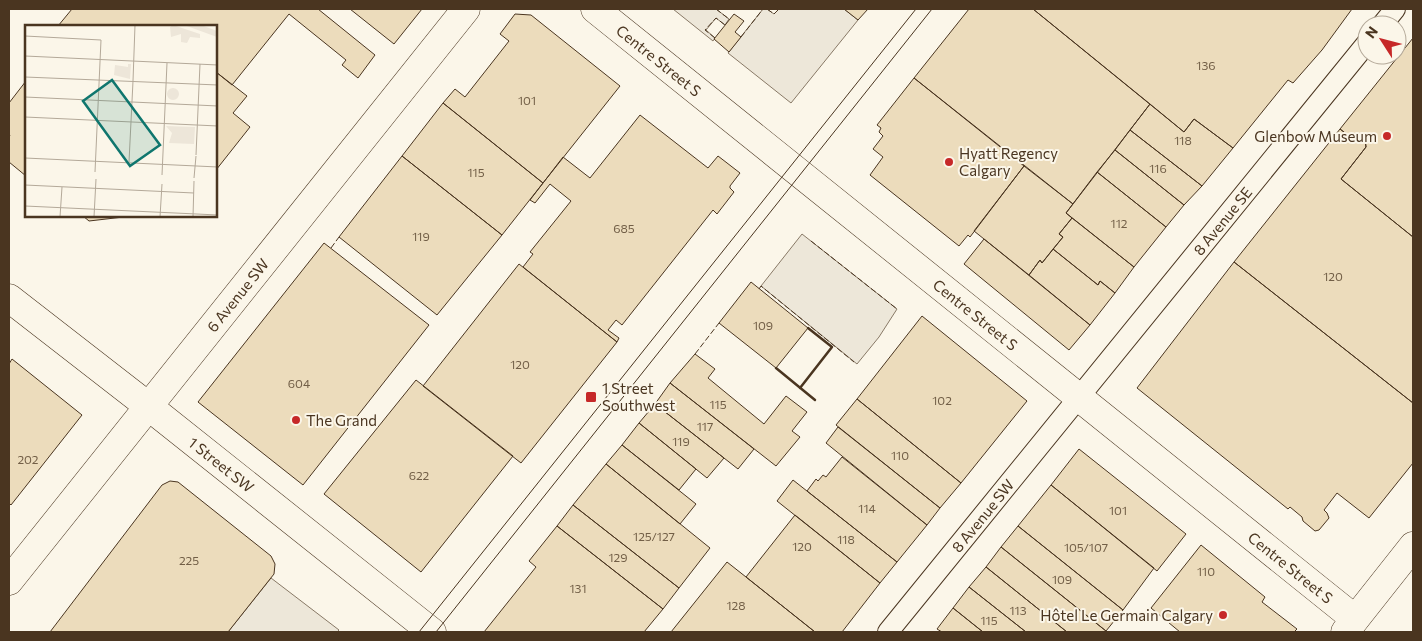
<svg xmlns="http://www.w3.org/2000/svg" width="1422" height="641" font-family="Commissioner,sans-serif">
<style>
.parking{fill:#ede7d9;stroke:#887966}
.building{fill:#ecdcbc;stroke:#4a3520}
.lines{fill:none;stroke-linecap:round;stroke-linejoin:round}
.street-casing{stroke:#4a3520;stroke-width:22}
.secondary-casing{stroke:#4a3520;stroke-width:29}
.street{stroke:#fbf6e9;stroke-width:20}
.secondary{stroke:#fbf6e9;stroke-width:28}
.tram{stroke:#4a3520;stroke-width:1}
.fence{stroke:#4a3520;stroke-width:1;stroke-dasharray:6 2.5;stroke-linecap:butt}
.wall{stroke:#4a3520;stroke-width:2.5}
.poi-dot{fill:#c62828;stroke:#fbf6e9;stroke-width:2}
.labels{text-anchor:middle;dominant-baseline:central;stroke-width:4;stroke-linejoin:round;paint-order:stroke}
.number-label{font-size:12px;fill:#725f47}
.street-label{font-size:15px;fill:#4a3520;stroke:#fbf6e9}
.poi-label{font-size:15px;fill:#4a3520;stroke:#fbf6e9;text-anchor:start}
.inset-road{fill:none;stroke:#b4a999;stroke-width:1}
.view{fill:#0f766e;fill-opacity:0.15;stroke:#0f766e;stroke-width:2.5}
.inset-edge{fill:none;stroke:#4a3520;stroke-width:2.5}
</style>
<rect width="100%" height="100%" fill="#fbf6e9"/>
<path class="parking" d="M673 9H716L729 19 725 25 716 18 706 30 715 38 713 41Z
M763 9H767L774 14 779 9H844L858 20 791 103 728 53Z
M802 234 897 309 879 337 857 364 761 286Z
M271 578 339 630 337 632H228Z"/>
<path class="building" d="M72 9H318L375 55 358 78 342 65 346 60 289 14 232 85 216 72V26H58Z
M350 9H422L394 44Z
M844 9H868L858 20Z
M969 9H1033L1150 104 1073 204 914 78Z
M1033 9H1352L1322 50 1293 83 1288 80 1233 148 1194 119 1184 132Z
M515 14 531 15 620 86 543 183 443 103 455 89 465 97 509 41 500 34Z
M734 14 744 21 735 32 741 37 729 52 714 39Z
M1413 38V237L1341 179 1366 147 1365 139 1358 134 1353 139 1340 129Z
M216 72 247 96 233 113 250 127 216 170Z
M914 78 1024 166 970 237 968 235 959 246 870 175 883 157 873 149 883 136 879 132 881 128 877 125Z
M26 81V176L9 162V137L10 135 9 134V103Z
M443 103 543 183 502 235 402 156Z
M1150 104 1184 132 1194 119 1233 148 1202 186 1130 130Z
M640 115 708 168 718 156 740 173 730 186V188L734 192 717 214 713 210 622 325 616 320 608 330 619 338 617 342 523 267 533 254 530 252 571 201 550 184 535 203 530 200 563 157 590 178Z
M1340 129 1353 139 1358 134 1365 139 1366 147 1341 179 1413 237V403L1234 262Z
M1130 130 1202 186 1184 205 1115 150Z
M1115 150 1184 205 1166 227 1097 172Z
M402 156 502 235 437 315 339 237Z
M1024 166 1073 204 1066 213 1072 218 1059 234 1063 237 1042 263 1040 260 1029 275 974 231Z
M1097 172 1166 227 1134 267 1066 213Z
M83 216H132L89 221Z
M1072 218 1134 267 1115 293 1100 281 1098 285 1053 249 1063 237 1059 234Z
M984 239 1090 325 1069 350 964 264Z
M324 243 429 325 303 485 198 402Z
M1053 249 1098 285 1100 281 1115 293 1090 325 1029 275 1040 260 1042 263Z
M1234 262 1413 403V463L1369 518 1337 493 1324 510 1327 513 1329 518 1319 530 1315 531 1303 521 1302 517 1290 507 1288 509 1137 388Z
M519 264 617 342 521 463 423 386Z
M751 282 808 328 776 368 719 323Z
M922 316 1027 401 961 483 857 399Z
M695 354 715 369 708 378 764 424 786 396 807 412 792 431 800 437 776 466 670 383Z
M12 359 82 415 11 505 9 503V364Z
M416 380 513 456 421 572 324 494Z
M670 383 754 449 738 469 655 404Z
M857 399 961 483 940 508 836 425Z
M655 404 724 458 707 478 639 423Z
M639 423 696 469 679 490 622 445Z
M838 427 940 508 927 525 826 443Z
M622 445 696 504 680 524 606 464Z
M1079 449 1186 534 1157 571 1051 485Z
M842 457 927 525 897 562 807 491 816 479 818 481 823 475 826 477Z
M606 464 710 548 679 588 573 505Z
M793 480 897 562 880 583 777 501Z
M170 481 178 482 271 556 275 564 274 574 228 632H50L162 485Z
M1051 485 1154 568 1123 610 1018 526Z
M573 505 679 588 663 609 557 526Z
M795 515 880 583 842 632H815L746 577Z
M557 526 663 609 644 632H484L536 567 529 561Z
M1018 526 1123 610 1106 631 1001 547Z
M1201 545 1265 597 1262 602 1297 629 1294 632H1180L1151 608Z
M1001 547 1106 631 1105 632H1067L986 567Z
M727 562 746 577 815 632H671Z
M986 567 1067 632H1026L969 587Z
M969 587 1026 632H983L953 608Z
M953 608 983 632H942L937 629Z"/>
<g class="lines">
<defs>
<g id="street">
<path d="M1382 25 1395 9"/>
<path id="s1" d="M888 632 1367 43"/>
</g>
<g id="secondary">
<path id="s2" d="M595 9 1355 619"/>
<path id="s3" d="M9 298 148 406 432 632"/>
<path id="s4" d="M9 581 466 9"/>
<path d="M1345 632 1413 546"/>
</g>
</defs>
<use href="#street" class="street-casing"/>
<use href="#secondary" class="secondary-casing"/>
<use href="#street" class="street"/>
<use href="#secondary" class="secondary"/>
<path class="tram" d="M419 632 916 9
M436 632 932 9"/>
<path class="fence" d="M716 9 729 19
M767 9 774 14 779 9
M741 37 763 9
M715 38 705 30 716 18 725 25
M811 241 897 309
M331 248 339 237
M759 289 761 286 854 362
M695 354 719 323"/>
<path class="wall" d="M776 368 815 400
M800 388 832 347 808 328"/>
</g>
<g class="poi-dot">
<circle cx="1387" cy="136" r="5"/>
<circle cx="949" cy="162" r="5"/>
<rect x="585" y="391" width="12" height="12" rx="2.5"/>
<circle cx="296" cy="420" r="5"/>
<circle cx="1223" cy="615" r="5"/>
</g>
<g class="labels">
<g class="number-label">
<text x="1206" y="65">136</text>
<text x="527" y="100">101</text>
<text x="1183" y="140">118</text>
<text x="1158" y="168">116</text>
<text x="476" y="172">115</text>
<text x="1119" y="223">112</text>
<text x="624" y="228">685</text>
<text x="421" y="236">119</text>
<text x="1333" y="276">120</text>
<text x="763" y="325">109</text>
<text x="520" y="364">120</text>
<text x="299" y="383">604</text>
<text x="942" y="400">102</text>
<text x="718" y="404">115</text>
<text x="705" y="426">117</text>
<text x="681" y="441">119</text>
<text x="900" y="455">110</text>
<text x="28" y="459">202</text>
<text x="419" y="475">622</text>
<text x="867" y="508">114</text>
<text x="1118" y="510">101</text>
<text x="654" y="536">125/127</text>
<text x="846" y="539">118</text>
<text x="802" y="546">120</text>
<text x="1086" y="547">105/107</text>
<text x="618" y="557">129</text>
<text x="189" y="560">225</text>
<text x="1206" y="571">110</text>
<text x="1062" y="579">109</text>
<text x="578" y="588">131</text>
<text x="736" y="605">128</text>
<text x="1018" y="610">113</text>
<text x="989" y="620">115</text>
</g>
<g class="street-label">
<text stroke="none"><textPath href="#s2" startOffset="82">Centre Street S</textPath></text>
<text stroke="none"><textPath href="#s1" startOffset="530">8 Avenue SE</textPath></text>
<text stroke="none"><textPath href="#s4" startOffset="366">6 Avenue SW</textPath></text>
<text stroke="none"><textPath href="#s2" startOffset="488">Centre Street S</textPath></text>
<text stroke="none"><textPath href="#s3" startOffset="270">1 Street SW</textPath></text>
<text stroke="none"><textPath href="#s1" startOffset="150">8 Avenue SW</textPath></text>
<text stroke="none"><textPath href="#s2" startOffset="892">Centre Street S</textPath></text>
</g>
<g class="poi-label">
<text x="1377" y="136" text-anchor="end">Glenbow Museum</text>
<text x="959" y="153">Hyatt Regency<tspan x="959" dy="17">Calgary</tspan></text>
<text x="602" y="388">1 Street<tspan x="602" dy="17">Southwest</tspan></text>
<text x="306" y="420">The Grand</text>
<text x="1213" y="615" text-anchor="end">Hôtel Le Germain Calgary</text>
</g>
</g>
<g transform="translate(25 25)">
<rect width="192" height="192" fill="#fbf6e9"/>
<path d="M148 0 175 9V13L165 12 162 18 156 17V9L146 12 145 2ZM159 0H176L192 6V12ZM103 39H106L105 54 89 50 90 40 103 42ZM142 69a6 6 0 1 1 12 0a6 6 0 1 1-12 0ZM141 101 170 102 169 119 144 118 147 108Z" fill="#ede6d9"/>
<path class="inset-road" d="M0 11 76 15 70 147M0 31 193 40M0 52 193 60M108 56 110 0M0 72 193 81M0 92 193 101M171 130 175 39M0 133 193 142M104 137 108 56M137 150 142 38M169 153 171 131M0 160 169 168M0 181 193 190M35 192 37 162M69 192 71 154M135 192 137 159M168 192 169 156"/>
<path class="view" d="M87 55 135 120 105 141 58 76Z"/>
<rect width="192" height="192" class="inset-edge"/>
</g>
<rect width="1422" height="641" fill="none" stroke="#4a3520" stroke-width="20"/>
<g transform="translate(1382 40) rotate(306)"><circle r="24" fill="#fbf6e9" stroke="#b4a999"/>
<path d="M0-4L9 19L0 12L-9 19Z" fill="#c62828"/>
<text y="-8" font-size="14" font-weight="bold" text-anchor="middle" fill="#4a3520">N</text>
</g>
</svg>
